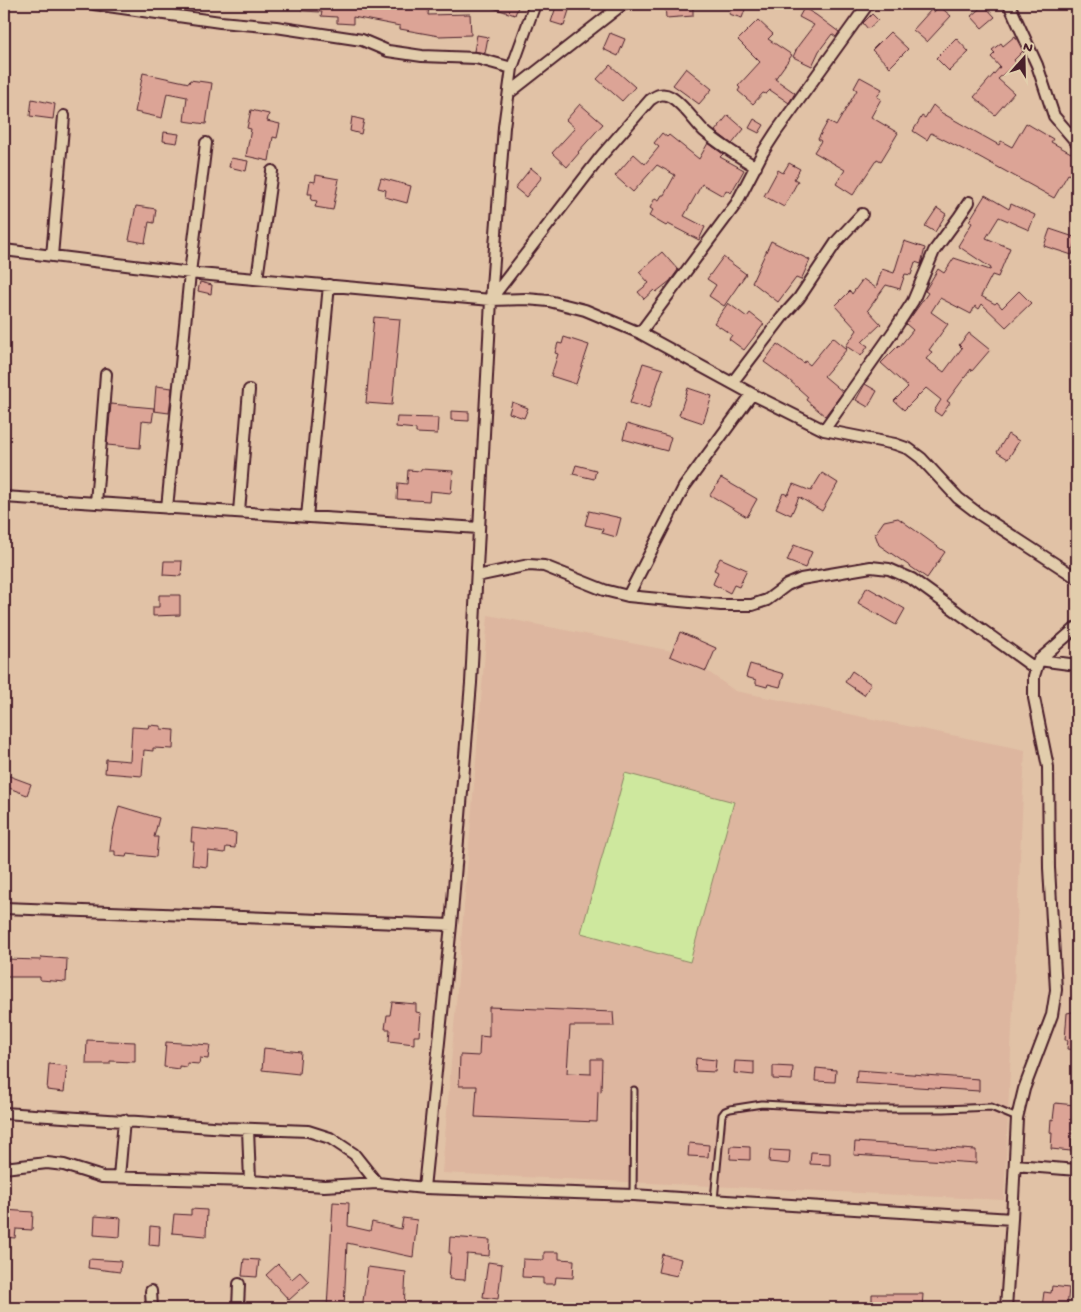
<svg xmlns="http://www.w3.org/2000/svg" width="1081" height="1312" font-family="'Gochi Hand',sans-serif">
<style>
.built{fill:#ddb69f}
.green{fill:#cee89e;stroke:#8c8464}
.building{fill:#dca496;stroke:#4a1f2b}
.lines{fill:none;stroke-linecap:round;stroke-linejoin:round}
.lane-casing{stroke:#4a1f2b;stroke-width:9}
.street-casing{stroke:#4a1f2b;stroke-width:14}
.lane{stroke:#e2cdac;stroke-width:5}
.street{stroke:#e2cdac;stroke-width:10}
</style>
<rect width="100%" height="100%" fill="#e1c2a6"/>
<filter id="ink" filterUnits="userSpaceOnUse"><feTurbulence type="fractalNoise" baseFrequency=".02" numOctaves="2"/><feDisplacementMap in="SourceGraphic" scale="10" xChannelSelector="R" yChannelSelector="G"/><feConvolveMatrix kernelMatrix="1 2 1 2 8 2 1 2 1" color-interpolation-filters="sRGB"/></filter>
<g filter="url(#ink)">
<path class="built" d="M488 615 682 653 735 691 1025 750 1004 1200 442 1173Z"/>
<path class="green" d="M625 773 734 802 690 962 581 933Z"/>
<path class="building" d="M303 4 429 5 428 15 470 14 471 35 439 36 400 29V26L353 17V24L337 23V17L321 16 322 12 302 11Z
M488 4H519L515 15 487 6Z
M557 4H571L564 26 551 22Z
M665 4H693V16L666 18Z
M733 4H747L742 18 729 14Z
M984 5 995 17 982 28 971 16Z
M939 6 951 16 927 42 913 30 931 10 934 12Z
M804 8 816 15 839 32 836 37 832 34 819 51 812 66 793 57 798 46 814 25 799 17Z
M872 14 878 20 868 29 863 23Z
M758 20 773 34 768 39 792 55 775 79 795 93 789 103 770 90 766 94 763 93 753 104 738 91 740 88 738 86 760 62 738 40Z
M890 32 908 49 890 67 872 50Z
M610 33 625 39 618 56 603 49Z
M477 35 488 37 485 53 474 51Z
M1015 36 1023 51 1014 60 1016 63 998 79 1014 93 995 115 974 97 1000 67 991 57 995 53 992 50 1001 43 1003 46Z
M956 38 969 52 949 71 936 58Z
M610 65 635 87 622 101 597 79Z
M686 68 712 89 699 104 673 85Z
M143 73 189 83 190 80 212 83 206 124 184 121 187 97 167 93 162 118 135 112Z
M860 77 882 89 877 97 881 99 871 117 898 133 881 161 877 159 853 195 836 184 845 170 814 152 821 141 818 139 828 121 836 126 857 90 854 88Z
M32 99 55 104 53 119 30 116Z
M580 104 603 124 578 152 579 153 567 167 552 153 575 128 566 120Z
M933 105 942 113 999 145 1001 141 1012 147 1026 123 1053 139 1051 142 1071 153 1073 149 1077 150V163L1070 175 1068 174 1054 198 976 155V156L931 133 927 140 913 131 922 116 925 118Z
M251 110 269 114 267 121 280 124 277 138 273 137 269 161 246 156 251 129 247 128Z
M728 115 744 129 732 144 715 131Z
M352 117 364 120 361 134 350 131Z
M754 119 764 125 759 133 749 128Z
M164 132 179 134 177 143 163 141Z
M662 133 667 137 669 135 699 159 708 143 723 154 720 157 744 170 731 193 726 190 723 196 702 184 684 216 705 227 699 240 668 224 666 226 649 216 653 210 650 208 655 198 659 200 662 195H664L675 175 657 165 633 192 615 176 634 154 645 164 659 147 654 143Z
M231 158 248 161 246 171 229 167Z
M789 163 800 169 794 179 798 181 784 207 764 196 778 170 783 173Z
M531 168 542 177 526 197 515 188Z
M316 175 339 179 333 210 315 207 317 201 311 200 312 194H308L310 181 315 182Z
M381 178 411 186 407 203 385 197 386 190 378 188Z
M985 195 1009 209 1011 204 1035 215 1029 230 999 217 986 238 1010 248 998 277 992 275 981 296 995 304 997 302 1002 308 1019 291 1031 303 1006 327 982 304 979 309 975 306 971 314 940 298 931 312 948 324 929 350 932 352 926 359 944 372 962 348 959 345 969 333 990 350 972 371 971 369 947 401 950 403 941 416 934 411 941 400 926 388 904 410 894 401 908 387 881 363 899 345 900 346 913 330 906 324 928 293 925 291 938 269 944 273 954 258 990 270 991 268 958 246 972 223 969 221Z
M136 206 156 209 154 223 149 222 145 243 129 240Z
M937 208 946 214 935 232 925 226Z
M1050 229 1077 238 1072 255 1044 246Z
M771 241 810 260 801 280 796 278 778 302 752 282Z
M904 241 925 248 921 264 915 262 911 275 905 274 900 289 886 285 868 310 881 324 862 342 868 346 861 356 846 346 857 330 835 306 850 291 852 294 863 279 876 288 882 269 894 273Z
M662 252 678 270 670 281 656 292 654 290 644 299 638 292 649 283 639 272Z
M723 257 746 274 724 306 709 296 716 285 707 279Z
M200 282 212 285 211 294 198 291Z
M728 303 747 317 750 313 764 324 744 350 729 339 732 335 714 323Z
M374 317 400 319 392 405 366 403Z
M564 337 589 345 576 384 551 376 558 354 555 353 558 343 562 344Z
M833 337 847 349 824 376 843 392 825 416 806 400 808 397 789 380 764 362 777 344 804 363 805 361 810 365Z
M643 363 663 369 649 409 630 403Z
M865 384 877 391 868 407 856 400Z
M156 386 172 388 169 413 154 411Z
M688 388 712 396 703 423 679 415Z
M512 402 528 408 524 418 509 413Z
M111 404 154 408 152 422 142 421 140 448 107 445Z
M451 411 469 412V421L451 420Z
M397 417 438 418 437 434 416 433V429L396 427Z
M627 424 671 437 667 451 623 439Z
M1008 434 1019 441 1008 459 997 452Z
M576 465 596 470 594 479 573 474Z
M421 469 453 471 451 493 430 491 429 501 397 499 398 483 407 484 408 470 421 471Z
M822 473 838 483 822 511 799 497 791 515 776 508 783 493 788 495 793 484 811 491Z
M721 478 757 499 747 517 710 495Z
M589 511 621 518 616 537 602 533 603 529 585 525Z
M898 518 945 552 927 578 879 545 875 534 884 521Z
M794 545 812 552 805 568 787 561Z
M720 558 747 570 739 587 734 585 730 593 713 584 718 572 714 570Z
M164 561H182L181 576 163 575Z
M867 587 905 609 896 625 858 603Z
M159 595H180V615L153 616V607H159Z
M680 632 716 648 706 671 670 656Z
M750 664 784 674 780 687 768 684 767 687 756 684V680L746 677Z
M852 671 871 684 864 695 845 682Z
M149 725 161 726V729L174 730 173 749 153 748V751L144 750 142 776 105 773 106 759 130 761 132 727 148 728Z
M4 774 31 784 27 795 4 786Z
M119 806 159 818 154 837H158L156 857 127 854 126 857 115 856V851H110L112 835Z
M192 828 236 833 235 848 226 847 225 853 208 851 207 867 192 865 194 842H191Z
M41 957 67 959 66 982 40 980V977H4V959L41 960Z
M392 1002 416 1004V1012L421 1013 419 1036H414V1044L389 1041 390 1029H385L387 1015H390Z
M489 1007 613 1012 614 1026H570L567 1073 591 1074V1059H602L601 1092 598 1091 597 1122 475 1117 477 1086H459L460 1055 479 1056 480 1036 489 1037Z
M1077 1011V1050L1067 1049 1068 1040H1065L1067 1013Z
M87 1040 135 1042V1062L110 1061V1064H86Z
M166 1042 210 1045 208 1059 200 1058 199 1064 187 1063V1067L179 1066V1069L164 1067Z
M264 1048 301 1052 299 1074 262 1070Z
M696 1058 716 1060 715 1072 695 1071Z
M735 1061 754 1062V1075L734 1073Z
M49 1064 67 1066 64 1092 47 1090Z
M773 1066 793 1067 792 1080 773 1079Z
M816 1068 836 1070 835 1082 815 1081Z
M857 1070 979 1079V1091L856 1083Z
M1055 1103 1075 1105 1071 1151 1051 1149 1052 1133H1050L1051 1119 1053 1120Z
M855 1142 976 1150V1163L854 1155Z
M689 1143 709 1145 708 1157 688 1156Z
M731 1146 750 1147V1160L730 1159Z
M770 1150 790 1151 789 1164 769 1162Z
M811 1152 830 1153V1165L810 1164Z
M333 1202 349 1203 348 1226 370 1231 372 1222 401 1229 403 1218 417 1220 413 1257 347 1243 344 1308H327Z
M191 1209 207 1210 206 1236 172 1233 174 1214 191 1215Z
M4 1210 33 1212 32 1230 16 1229 15 1238 4 1237Z
M95 1216 121 1218 120 1237 94 1235Z
M150 1226 160 1227 159 1246 149 1245Z
M450 1237 490 1240 489 1256 467 1254 465 1280 449 1279 451 1253H449Z
M544 1252H559V1259L574 1260 573 1278 556 1277 555 1284H543V1278L522 1277 523 1259 544 1260Z
M662 1254 681 1259 677 1276 658 1272Z
M89 1259 121 1261 120 1272 88 1268Z
M244 1259 259 1260 257 1277 242 1276Z
M488 1262 502 1264 498 1299 483 1297Z
M278 1264 292 1279 300 1272 309 1282 289 1300 266 1275Z
M368 1267 406 1272 404 1308H362Z
M1052 1286 1069 1288 1067 1308 1042 1307 1044 1292 1051 1293Z
M872 1294H923L922 1308 883 1306V1308H872Z"/>
<g class="lines">
<defs>
<path id="lane" d="M633 1195 634 1090
M714 1200 722 1115 725 1111 730 1109 762 1104 856 1109H944L991 1107 1017 1118"/>
<path id="street" d="M94 4 220 22 276 27 329 35 362 40 388 51 422 56 476 58 512 68
M1009 4 1037 65 1054 116 1077 143
M509 93 623 4
M4 250 199 274 491 300 526 299 549 301 585 310 640 333 752 394 824 430 895 444 909 449 921 458 958 498 979 514 1077 578
M52 256 64 116
M257 279 272 171
M491 299 602 155 650 100C657 95 663 92 671 97 683 104 694 121 704 131 720 145 738 156 756 167
M640 333 736 204 763 152 776 132 868 4
M732 383 783 316 799 298 837 241 862 214
M824 430 893 332 913 301 934 251 959 217 969 202
M4 497 479 528
M96 503 106 374
M167 508 190 273 206 143
M239 512 249 390
M307 517 329 285
M477 576 529 565 544 566 604 590 628 596 721 605H752L767 600 787 585 801 579 871 567 889 569 912 579 1036 669
M628 596 684 487 752 394
M1039 660 1077 665
M4 908 451 925
M4 1113 227 1128 308 1131 330 1138 354 1154 377 1183 424 1188 633 1195 1012 1219
M248 1129 250 1181
M1015 1165 1077 1170
M4 1168 47 1163 64 1165 102 1177 250 1181 324 1186 377 1183
M119 1177 124 1120
M424 1188 451 925 471 683 491 300 504 127 512 68 535 4
M151 1291 152 1308
M238 1308 239 1284
M1006 1308 1012 1219 1017 1118 1024 1089 1052 1015 1056 990 1049 868 1048 767 1034 698V676L1039 660 1077 627"/>
</defs>
<use href="#lane" class="lane-casing"/>
<use href="#street" class="street-casing"/>
<use href="#lane" class="lane"/>
<use href="#street" class="street"/>
</g>
</g>
<rect width="1081" height="1312" fill="none" stroke="#e2cdac" stroke-width="20"/>
<rect x="10" y="10" width="1061" height="1292" fill="none" stroke="#4a1f2b" stroke-width="2" filter="url(#ink)"/>
<g transform="translate(1024 58) rotate(20)" stroke="#e2cdac" stroke-width="4" paint-order="stroke">
<path d="M0-4L9 19L0 12L-9 19Z" fill="#4a1f2b"/>
<text y="-8" font-size="14" font-weight="bold" text-anchor="middle" fill="#4a1f2b">N</text>
</g>
</svg>
